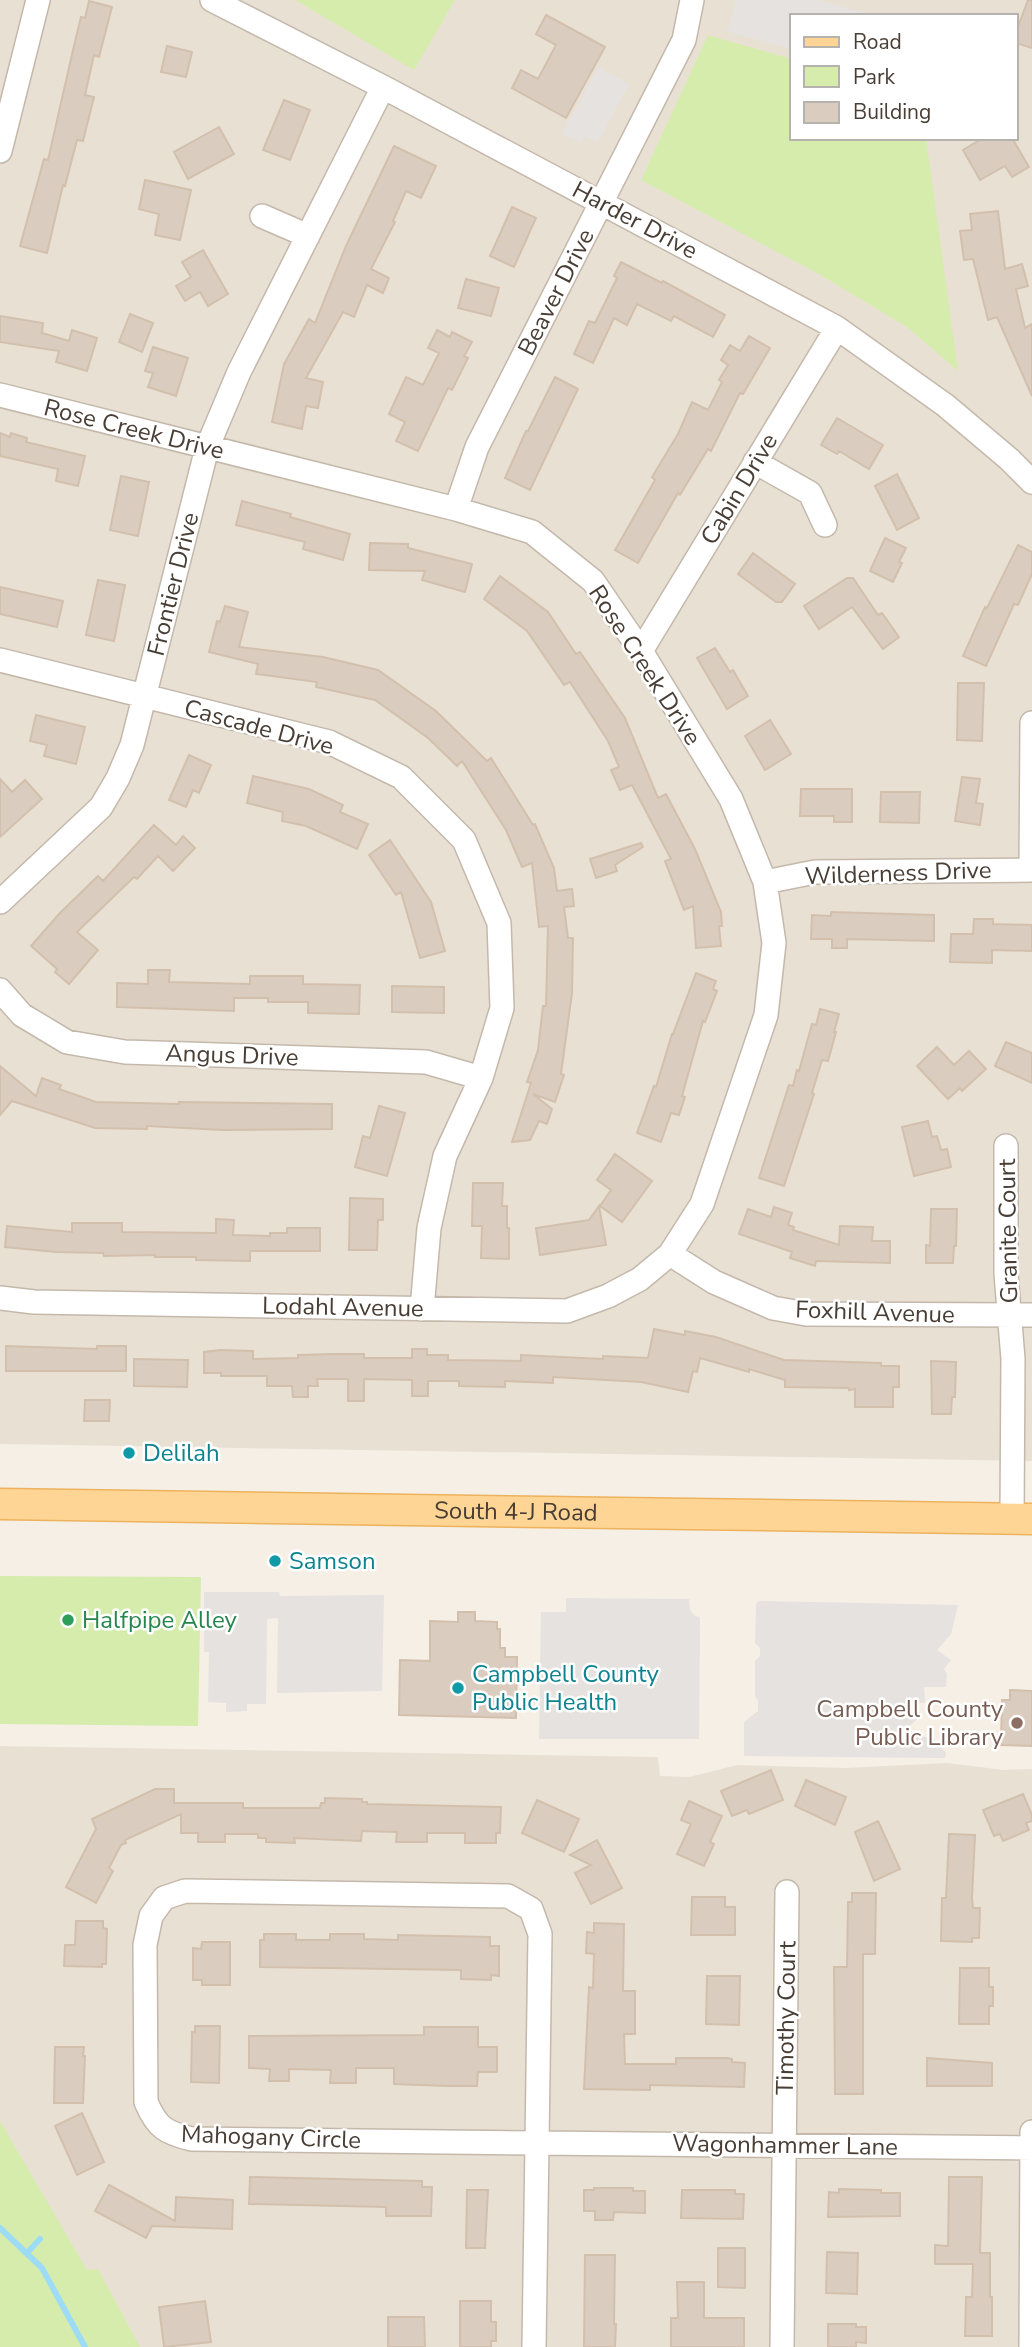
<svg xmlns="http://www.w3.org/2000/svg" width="1032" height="2347" font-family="'Nunito Sans',sans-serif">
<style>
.residential{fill:#e9e0d4;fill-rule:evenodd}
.green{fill:#d6ecac}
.parking{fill:#e5e2df}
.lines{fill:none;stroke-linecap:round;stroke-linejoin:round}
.stream{stroke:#9edcf6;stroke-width:6}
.building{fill:#daccbe;stroke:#d2c0ad;stroke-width:2}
.minor-casing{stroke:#c4b8ab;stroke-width:26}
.major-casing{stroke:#edb25c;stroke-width:33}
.minor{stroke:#fff;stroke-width:23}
.major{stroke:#ffd595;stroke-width:30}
.culture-dot{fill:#0f9aa8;stroke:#fff;stroke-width:2.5}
.leisure-dot{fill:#2e9e5b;stroke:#fff;stroke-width:2.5}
.education-dot{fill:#8d6e63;stroke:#fff;stroke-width:2.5}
.labels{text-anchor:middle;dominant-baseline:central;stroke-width:5;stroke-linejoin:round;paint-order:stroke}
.street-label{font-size:24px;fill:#483e35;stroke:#fff}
.culture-label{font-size:24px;fill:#0d838f;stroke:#fff;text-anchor:start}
.leisure-label{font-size:24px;fill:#27864d;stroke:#fff;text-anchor:start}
.education-label{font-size:24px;fill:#785e54;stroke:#fff;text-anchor:end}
</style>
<rect width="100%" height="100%" fill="#f5efe6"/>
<path class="residential" d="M0 0H1032V1461L0 1444ZM792 16H1016V138H792Z
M0 1746 658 1757 660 1776 689 1777 737 1765 846 1768 947 1763 1004 1770 1032 1769V2347H0Z"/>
<path class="green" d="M295 0H455L414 70Z
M708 35 792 59V138H926L958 371 907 327 817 273 641 180Z
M0 1576 201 1577 198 1726 0 1724Z
M0 2121 87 2270 98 2269 140 2347H0Z"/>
<path class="parking" d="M736 0H818L877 16H792V49L728 32Z
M598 67 629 84 598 142 584 136 581 143 562 134Z
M204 1592H279L280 1596 384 1595 382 1691 277 1693 278 1618 267 1619 266 1704H247V1711L226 1712V1703L208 1702 209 1652H204Z
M566 1598 689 1599 690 1610 695 1616 700 1617 699 1739H539L541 1612H566Z
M759 1601 958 1605 951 1634 937 1650 951 1660 944 1669 947 1674 946 1687H924L925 1703H912L918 1718 909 1727 913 1733 935 1740 946 1753 945 1758 744 1756V1722L758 1711V1700L755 1697V1661L760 1656V1648L755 1643 756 1604Z"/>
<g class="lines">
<path class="stream" d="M0 2228 42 2268 85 2347
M27 2253 40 2239"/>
</g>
<path class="building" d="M1028 0H1032V48L1016 43V32Z
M89 1 112 7 99 57 94 55 85 95 94 97 83 141 77 140 65 186 63 185 47 253 20 246 44 159 48 160 73 50 81 17 85 18Z
M546 15 605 47 566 118 512 88 521 70 538 79 556 45 536 34Z
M167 46 192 52 186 77 161 72Z
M284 100 310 110 290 160 263 150Z
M219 127 234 154 188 179 174 152Z
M983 138H1012L1029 167 1012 177 1005 166 980 180 963 150Z
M394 146 436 166 421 198 406 191 393 221 395 222 371 269 389 278 383 293 367 285 354 317 343 312 306 378 323 382 318 408 306 406 302 429 272 422 284 364 309 319 315 323 346 246Z
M145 180 191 190 180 240 155 235 159 214 139 209Z
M512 207 536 218 514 267 490 256Z
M998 211 1005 269 1022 264 1028 286 1016 289 1025 328 1032 324V396L997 317 988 320 973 259 964 260 960 231 972 230 970 214Z
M203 250 228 294 208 306 200 292 185 301 176 286 191 277 182 262Z
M621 262 662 283 663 281 725 315 713 337 674 316 671 321 637 304 627 325 614 318 593 363 574 354 589 321 595 323 617 278 614 276Z
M466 279 499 288 491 316 458 308Z
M130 314 153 323 142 352 119 342Z
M0 316 43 323 42 333 69 341 72 330 97 338 87 371 56 362 59 351 0 342Z
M437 330 450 337 452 332 472 342 464 356 468 358 452 390 448 388 418 451 396 441 405 422 389 414 406 377 423 385 439 353 428 348Z
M749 336 770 348 743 394 740 393 711 451 708 449 680 495 678 493 638 563 615 550 655 480 652 477 678 434 692 402 708 410 722 382 719 380 728 365 721 360 730 345 740 351Z
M153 347 188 358 176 396 148 387 153 373 145 371Z
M555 377 578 389 530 490 505 478 526 431H528Z
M837 418 883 445 869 469 839 451 837 454 821 445Z
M0 433 10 437 11 433 27 438 26 442 85 456 78 486 56 481 58 469 0 456Z
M897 474 919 518 897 530 875 486Z
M121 476 149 482 138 536 110 530Z
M242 501 291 514 290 517 350 534 343 560 303 549 305 542 236 525Z
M885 538 906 548 899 562 902 563 893 582 870 571Z
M370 543 408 544V548L472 564 465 592 422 580 425 571 369 570Z
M1018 545 1032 552V574L1018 605 1014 604 986 666 963 656 985 607 987 608Z
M753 553 795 584 782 602H776L738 574Z
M500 576 548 612 576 654 580 652 625 718 658 798 666 794 695 849 721 912 722 926H719L721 946 696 948 693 906 684 910 665 861 671 859 632 785 620 790 611 770 619 767 608 741 570 682 564 685 527 631 484 599Z
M847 578H853L878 615 882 613 899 637 883 649 852 607 819 629 804 606Z
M98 580 125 585 114 641 86 635Z
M0 587 63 601 57 627 0 614Z
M225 606 248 612 239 647 323 657 378 670 436 711 487 761 491 758 533 825 535 824 554 868 557 891 572 889 574 906 564 907 568 938H573L572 993 561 1074 564 1075 555 1102 533 1094 552 1109 547 1124 539 1121 530 1140 512 1142 531 1083 527 1082 538 1050 543 1006H546L548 926 539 927 532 863 522 867 506 830 462 761 457 766 428 738 375 700 316 687 317 682 256 674 258 664 209 652 217 621 220 622Z
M715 648 730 672 733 670 748 696 727 709 697 658Z
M958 683H984L982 741 957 740Z
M36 715 85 727 76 764 44 756 47 745 30 741Z
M770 720 791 754 765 770 745 736Z
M189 755 211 765 199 793 193 790 186 807 169 800Z
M253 776 309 789 343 805 340 812 368 824 357 849 306 826 282 821 283 812 247 803Z
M962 777 980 779 976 803 983 804 980 825 955 821Z
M0 779 12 792 25 780 42 799 0 837Z
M801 789H852V822H834V816H800Z
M881 792H920L919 823 880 822Z
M154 825 176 845 183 836 195 848 173 871 158 856 137 879 134 877 77 932 98 950 69 984 55 972 57 969 31 946 59 914 98 876 103 881Z
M390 840 431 902 445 951 420 958 401 892 396 895 369 855Z
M641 843 643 847 615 865 617 871 596 878 590 859Z
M831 912 934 915V941L847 939V948H832V939H811L812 915 831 916Z
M974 919H993V924L1032 925V951L992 950V963L950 962 951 934H973Z
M148 970H170L169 982 250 984V976H303V984L360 985 359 1014 308 1013V1002H268V998H234V1011L117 1007V983L148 984Z
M696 973 716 981 713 989 717 991 705 1022 703 1021 682 1096 685 1097 679 1115 671 1113 661 1142 637 1133 654 1086 656 1087 672 1034H673Z
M392 986 444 987V1013L392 1012Z
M820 1009 839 1014 834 1032H836L828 1061 822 1060 812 1093 814 1094 784 1186 759 1178 789 1085 793 1086 797 1070 799 1071 812 1024 816 1025Z
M1006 1042 1032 1053V1083L995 1066Z
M937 1047 954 1065 969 1051 986 1069 962 1091 960 1088 948 1099 917 1066Z
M0 1066 36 1096 42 1078 61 1085 59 1089 96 1102 179 1104V1102L332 1104V1129L222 1130 147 1126V1129L95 1128 12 1101 0 1115Z
M379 1106 405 1113 387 1176 355 1167 363 1136 370 1138Z
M928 1121 932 1137 937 1136 941 1150 947 1149 951 1167 914 1176 902 1127Z
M615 1154 652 1181 622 1222 600 1206 611 1190 597 1180Z
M473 1183H503L502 1206H507V1228H509V1259L481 1258 482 1226H472Z
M350 1198 383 1199V1220H378L377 1250H349Z
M599 1206 606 1245 540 1255 536 1228 589 1220Z
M774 1207 792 1213 788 1225 794 1227 793 1230 839 1245 840 1226 873 1227 872 1241H890V1263L816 1261 815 1266 790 1258 792 1252 739 1234 748 1209 771 1217Z
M931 1209H957L956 1246H954L953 1263H926V1245L930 1246Z
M216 1219 234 1220 233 1235 270 1236V1233H287V1228H320V1251H250V1261L196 1260V1257H155V1255L104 1256 103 1253 56 1252 5 1247 7 1226 72 1232V1223H122V1232L216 1233Z
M654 1329 685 1335V1331L716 1337 784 1360 881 1363V1366H899V1387H893V1407H855V1389L849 1390V1388L785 1387V1380L749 1369V1372L700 1358 697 1372 693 1371 688 1392 641 1382 553 1377V1383L505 1381V1387L459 1386V1381H428V1396H412V1380L364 1379V1401H348V1379H317L318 1386H308V1397H293L292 1386H267V1376H221V1373H204V1352L220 1350 253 1351V1359L298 1358V1355L333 1354H364V1358H412V1349H427V1355H448V1360L521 1361V1355L603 1359V1356L648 1358Z
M6 1346 97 1349V1346H126V1371H6Z
M134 1359 188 1360 187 1387 134 1386Z
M931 1361 956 1362 955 1397H952L951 1414H932Z
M85 1400H110L109 1421H84Z
M458 1612H475V1621L497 1622V1629H500V1648H505V1657H517L516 1718 399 1715 400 1660 430 1661V1621L458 1622Z
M1010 1690 1032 1691V1746L1001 1745 1002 1700H1010Z
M771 1770 783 1800 749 1814 747 1810 732 1816 721 1791Z
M806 1780 846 1797 835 1825 795 1806Z
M155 1789H174V1803H243V1808H320L321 1803H325V1798L362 1799V1802H367V1804L501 1807 500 1833H496V1843H465V1833H427V1842H396L397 1832 362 1831 361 1841 294 1838 295 1843 266 1842V1838H258V1834H225V1842H198V1833H181V1814L125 1840 126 1843 121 1845 109 1868 113 1871 96 1903 66 1887 96 1829 92 1819Z
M1023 1794 1032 1815V1821L1026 1823 1029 1830 1003 1841 1000 1834 994 1836 983 1810Z
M537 1800 579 1819 564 1852 522 1833Z
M689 1801 722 1816 710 1842 714 1844 704 1866 677 1854 691 1824 681 1820Z
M878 1821 900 1869 874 1881 855 1832Z
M949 1834 975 1835 972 1898 973 1908H980L979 1938H972V1942L941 1941 942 1898H946Z
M597 1840 622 1888 591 1904 575 1873 591 1865 570 1855Z
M852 1893H876L875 1954H863V2094H835L834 1967H847L848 1902H852Z
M692 1897H725V1907H735V1935H691Z
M76 1921H103V1928L107 1929 106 1964H102V1967L64 1966 65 1945H75Z
M594 1923 624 1924 623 1991H635V2034H624L625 2064H676V2058H727L732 2059V2062L745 2063 744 2087 650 2085V2090L584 2089 589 1987 593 1988 594 1954 586 1953 587 1932 594 1933Z
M264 1934H296V1940H330V1934H364V1939L398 1940V1935L490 1937V1946H499V1976L491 1975V1980L461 1979V1970L260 1967V1940H264Z
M202 1942H230V1985H202V1980H193V1948L201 1949Z
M960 1968H989V1987H993V2006H989V2024H959Z
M707 1976H740L739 2025 706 2024Z
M195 2026H220L219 2083 191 2082 192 2032H195Z
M424 2027H478V2047H497V2072H478L477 2086H447L394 2084V2068H356V2083H330L331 2070 289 2069V2081H269L270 2069 249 2068V2036L424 2035Z
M55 2047H84L83 2056H85L83 2103H54Z
M927 2058 992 2063V2086H927Z
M82 2113 104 2162 77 2175 55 2126Z
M250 2177 422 2181V2187H432L431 2216H386V2207L249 2204Z
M949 2177H982L980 2253H990V2297H992V2336H965L966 2297H972L973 2264H935V2245L948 2246Z
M109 2185 175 2221 176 2197 233 2200 232 2229 152 2226 146 2238 95 2211Z
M594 2188H633V2191H645V2213L614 2212 613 2220H595V2211H584V2190H594Z
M839 2189 881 2190V2193H900V2216L828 2217 829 2192 839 2193Z
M467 2190H488L485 2248H466Z
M682 2190H735V2194H744L743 2219 681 2218Z
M718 2248H745V2288L718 2287Z
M827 2252 858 2253 857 2294 826 2293Z
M585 2255H615L614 2324H616L615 2347H584Z
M677 2282H704V2318H744V2347H671V2318H678Z
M205 2301 211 2342 164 2347 159 2307Z
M460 2301H491V2322H496V2341H491V2347H460Z
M388 2317H424L425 2347H388Z
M828 2324H856V2327H866V2343L856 2342V2347H828Z"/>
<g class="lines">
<defs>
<path id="minor" d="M212 0 383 87 837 328 945 405 1009 459 1032 482
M0 151 38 0
M262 216 308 236
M0 395 456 509 532 532 593 581 641 651 731 799 765 882 774 943 766 1015 702 1204 670 1254 640 1279 608 1296 567 1311 34 1302 0 1298
M755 462 810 493 825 525
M456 509 477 447 684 40 692 0
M641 651 837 328
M0 660 329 742 401 777 464 840 499 923 502 1008 481 1078 445 1156 429 1228 422 1309
M1031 870 1032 723
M765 882 815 872 1032 870
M0 902 101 807 118 778 132 745 207 448 239 372 383 87
M0 990 22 1015 67 1042 125 1052 426 1062 481 1078
M1006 1146V1274L1013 1359 1012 1518
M670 1254 714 1282 773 1308 806 1314 1032 1315
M185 1891 508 1896 531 1909 540 1934 537 2143 192 2139C166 2133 157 2128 146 2102L145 1945 151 1916 164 1898Z
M534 2347 537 2143 1032 2148
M782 2347 787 1892
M1031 2347 1032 2132"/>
<g id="major">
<path id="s1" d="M0 1504 1032 1519"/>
</g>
</defs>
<use href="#minor" class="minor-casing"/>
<use href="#major" class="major-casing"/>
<use href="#minor" class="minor"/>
<use href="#major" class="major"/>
</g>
<g class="culture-dot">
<circle cx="129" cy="1453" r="7"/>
<circle cx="275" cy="1561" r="7"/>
<circle cx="458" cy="1688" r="7"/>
</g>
<circle class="leisure-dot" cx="68" cy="1620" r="7"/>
<circle class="education-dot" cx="1017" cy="1723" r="7"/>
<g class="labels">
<g class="street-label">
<text transform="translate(635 220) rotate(28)">Harder Drive</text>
<text transform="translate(556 292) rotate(-63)">Beaver Drive</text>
<text transform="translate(134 429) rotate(14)">Rose Creek Drive</text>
<text transform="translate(739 489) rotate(-59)">Cabin Drive</text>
<text transform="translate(173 584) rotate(-76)">Frontier Drive</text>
<text transform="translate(645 665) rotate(57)">Rose Creek Drive</text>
<text transform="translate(259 727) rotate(15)">Cascade Drive</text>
<text transform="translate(898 873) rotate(-2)">Wilderness Drive</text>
<text transform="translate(232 1055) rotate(2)">Angus Drive</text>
<text transform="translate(1008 1231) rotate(-91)">Granite Court</text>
<text transform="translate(343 1307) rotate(1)">Lodahl Avenue</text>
<text transform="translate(875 1312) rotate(2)">Foxhill Avenue</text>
<text stroke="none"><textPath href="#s1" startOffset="516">South 4-J Road</textPath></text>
<text transform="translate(786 2018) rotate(-89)">Timothy Court</text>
<text transform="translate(271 2137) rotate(2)">Mahogany Circle</text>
<text transform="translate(785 2145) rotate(1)">Wagonhammer Lane</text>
</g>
<g class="culture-label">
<text x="143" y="1453">Delilah</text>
<text x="289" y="1561">Samson</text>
<text x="472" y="1674">Campbell County<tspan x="472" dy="28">Public Health</tspan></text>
</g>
<g class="leisure-label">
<text x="82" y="1620">Halfpipe Alley</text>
</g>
<g class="education-label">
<text x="1003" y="1709">Campbell County<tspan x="1003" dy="28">Public Library</tspan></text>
</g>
</g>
<rect x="790" y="14" width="228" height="126" fill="#ffffff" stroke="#b6b2ae" stroke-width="2"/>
<rect x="804" y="37" width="35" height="10" fill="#ffd595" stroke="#b6b2ae" stroke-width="2"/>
<text x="853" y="49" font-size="21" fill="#483e35">Road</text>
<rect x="804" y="66" width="35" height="21" fill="#d6ecac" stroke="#b6b2ae" stroke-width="2"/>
<text x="853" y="84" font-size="21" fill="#483e35">Park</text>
<rect x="804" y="102" width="35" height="21" fill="#daccbe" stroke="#b6b2ae" stroke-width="2"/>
<text x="853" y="119" font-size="21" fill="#483e35">Building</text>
</svg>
